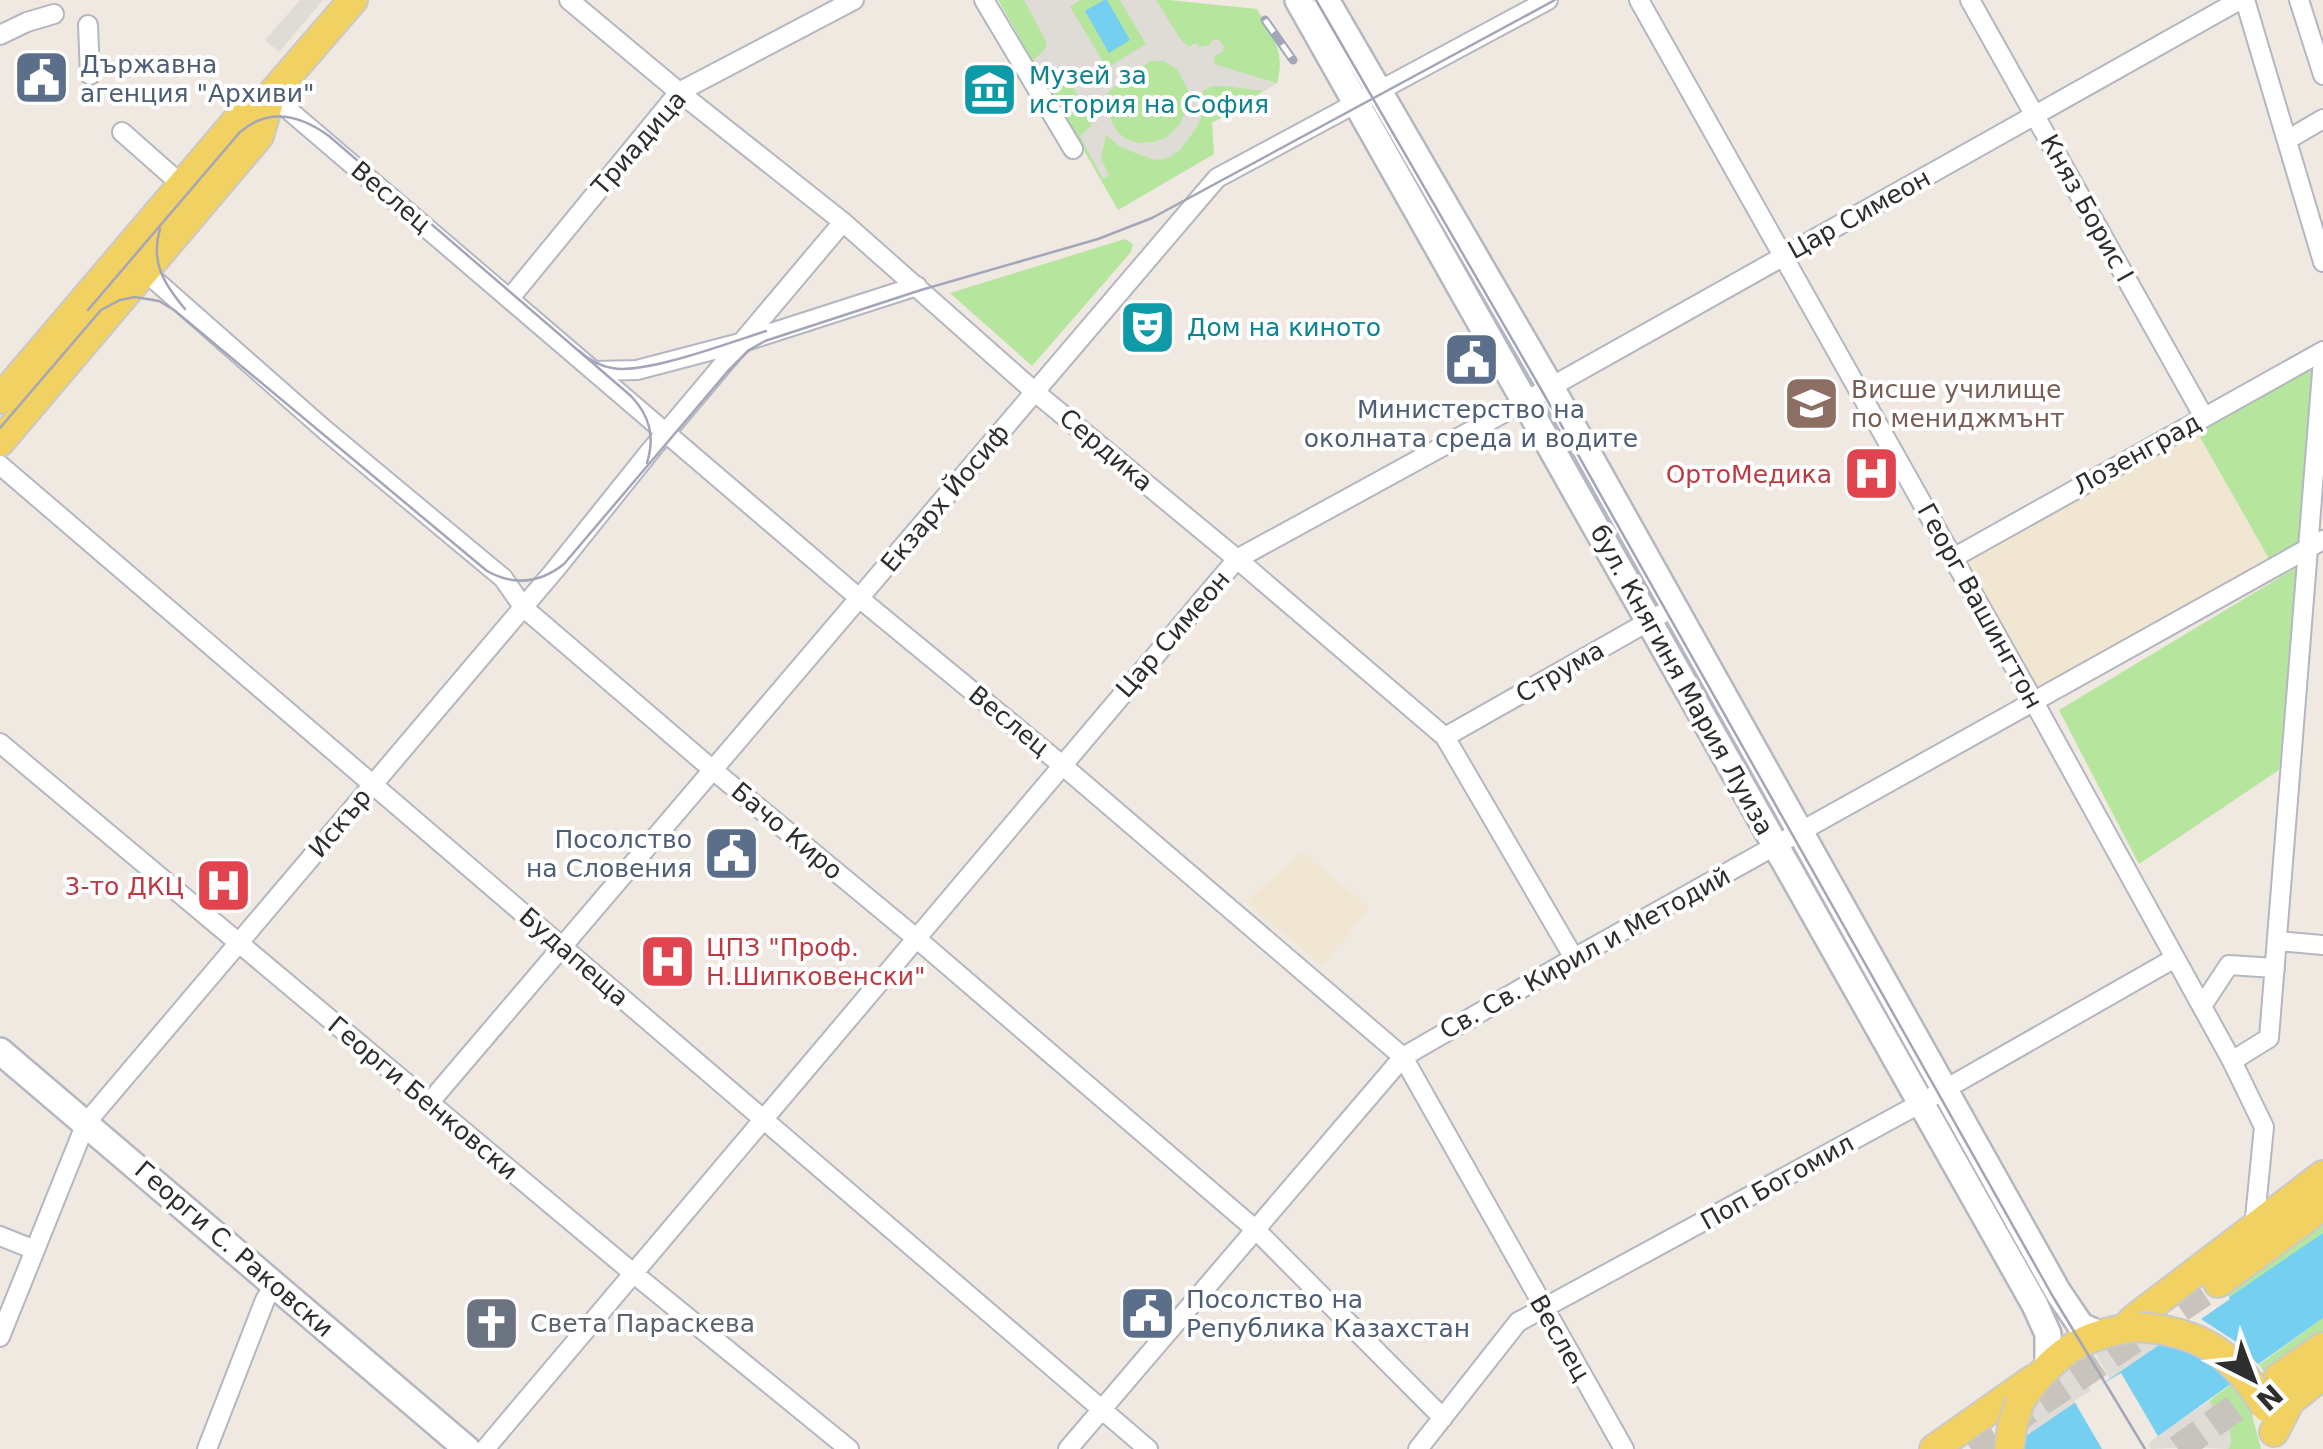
<svg xmlns="http://www.w3.org/2000/svg" width="2323" height="1449" font-family="'DejaVu Sans',sans-serif">
<style>
.education{fill:#f0e6d1}
.green{fill:#b6e59e}
.plaza{fill:#dfdcd8;fill-rule:evenodd}
.water{fill:#75cff0}
.pier{fill:#efe9e1}
.lines{fill:none;stroke-linecap:round;stroke-linejoin:round}
.primary-tunnel{stroke:#c8c4bd;stroke-width:28;stroke-dasharray:28 14;stroke-linecap:butt}
.street-casing{stroke:#b4b7c1;stroke-width:22}
.secondary-casing{stroke:#b4b7c1;stroke-width:30}
.primary-casing{stroke:#c9c9c9;stroke-width:32}
.street{stroke:#fff;stroke-width:18}
.secondary{stroke:#fff;stroke-width:25}
.primary{stroke:#f2d163;stroke-width:28}
.tram{stroke:#a3a6b8;stroke-width:2.5}
.rail-casing{stroke:#a3a6b8;stroke-width:9}
.rail{stroke:#fff;stroke-width:5;stroke-dasharray:15;stroke-linecap:butt}
.primary-bridge-casing{stroke:#c9c9c9;stroke-width:32;stroke-linecap:butt}
.primary-bridge{stroke:#f2d163;stroke-width:28}
.labels{text-anchor:middle;dominant-baseline:central;stroke-width:8;stroke-linejoin:round;paint-order:stroke}
.service-label{font-size:25px;fill:#4e5e75;stroke:#fff;text-anchor:start}
.culture-label{font-size:25px;fill:#0d838f;stroke:#fff;text-anchor:start}
.street-label{font-size:25px;fill:#2e2e2e;stroke:#fff}
.education-label{font-size:25px;fill:#785e54;stroke:#fff;text-anchor:start}
.health-label{font-size:25px;fill:#be3a42;stroke:#fff;text-anchor:end}
.worship-label{font-size:25px;fill:#5b616d;stroke:#fff;text-anchor:start}
</style>
<rect width="100%" height="100%" fill="#efe9e1"/>
<path class="education" d="M2196 430 2272 564 2040 695 1964 561Z
M1302 851 1369 908 1322 966 1247 902Z"/>
<path class="green" d="M998 0H1168L1257 9C1272 37 1286 50 1277 83L1212 123 1214 154 1118 210Z
M1125 239 1133 244 1131 252 1032 366 950 293Z
M2312 366 2302 544 2272 564 2196 430Z
M2299 566 2279 770 2139 864 2059 710Z
M2323 1219V1233L2230 1299 2225 1291Z
M2323 1318V1332L2265 1373 2259 1365Z
M2233 1383 2250 1407 2261 1449H2228L2231 1442 2209 1401Z"/>
<path class="plaza" d="M300 0H323L279 52 265 40Z
M1024 0H1080L1070 7 1107 68 1146 44 1120 0H1156L1181 40 1188 46H1192V44H1198V47L1209 45 1213 40H1219L1224 46 1223 52 1214 56V62L1217 65 1277 83 1264 91 1224 86H1211L1202 92 1201 118 1197 127 1180 150 1168 158 1156 160 1135 153 1119 146 1106 135 1101 159 1109 175 1103 179 1080 136 1091 126V120L1070 81 1059 70H1052L1040 74 1033 61 1046 48V41ZM1150 61H1164L1177 69 1188 90 1189 105 1180 124 1167 137 1154 142 1138 143 1124 138 1116 130 1107 111 1106 96 1109 91Z
M2116 1337 2164 1343 2158 1435 2209 1401 2230 1429 2231 1442 2228 1449 2189 1447 2151 1449 2091 1346Z
M2072 1358 2125 1449 2024 1437 2025 1418 2035 1397Z"/>
<path class="water" d="M1104 0H1107L1130 40 1109 53 1085 11Z
M2323 1233V1318L2158 1436 2136 1449H2007Z"/>
<path class="pier" d="M2227 1294 2230 1299 2201 1319 2241 1345 2262 1369 2236 1387 2216 1365 2193 1352 2158 1341Z
M2121 1373 2158 1436 2142 1449H2102L2074 1401Z"/>
<g class="lines">
<path class="primary-tunnel" d="M1971 1449 2218 1283
M2178 1449 2274 1380"/>
<defs>
<path id="street" d="M569 0 679 92 843 222 1035 392 1237 559 1445 737 1574 958
M984 0 1073 149
M1639 0 2034 702 2232 1061 2264 1127 2254 1228
M1970 0 2204 417
M2245 0 2323 262
M2299 0 2323 75
M88 25 90 75
M0 35 27 22 54 14
M271 95 859 598 1062 765 1403 1057 1624 1449
M122 132 182 185
M2287 140 2323 119
M140 267 325 430 503 578 524 608 713 770 916 938 1256 1230 1443 1418
M510 298 679 92 854 0
M595 371 637 370 740 343 917 286
M0 465 1148 1449
M1953 558 2323 351
M1445 737 1674 607
M0 743 633 1273 849 1449
M2277 941 2323 945
M2202 1006 2229 965 2275 968
M2232 1061 2269 1038 2323 360
M429 1103 1217 178 1548 0
M0 1236 35 1250
M0 1337 86 1123 554 571 651 450 843 222
M207 1449 265 1300 275 1284
M485 1449 1237 559 1533 397 2240 0
M1068 1449 1403 1057 1574 958 2323 540
M1418 1449 1518 1322 1921 1103 2175 958"/>
<path id="secondary" d="M1298 0 2035 1305 2048 1334V1365
M1326 0 1557 398 2058 1292 2081 1326 2099 1334
M0 1051 467 1449"/>
<path id="primary" d="M0 399 238 119 271 95 353 0
M0 442 259 136 271 95
M2218 1283 2323 1206
M2126 1328 2134 1319 2323 1175
M2278 1378 2323 1347
M2020 1401C2052 1355 2082 1333 2138 1327
M2274 1432 2290 1401 2323 1375
M1934 1449 2032 1380"/>
</defs>
<use href="#street" class="street-casing"/>
<use href="#secondary" class="secondary-casing"/>
<use href="#primary" class="primary-casing"/>
<use href="#street" class="street"/>
<use href="#secondary" class="secondary"/>
<use href="#primary" class="primary"/>
<path class="tram" d="M1316 0 1542 391 2052 1295 2145 1449
M160 229C150 262 164 284 185 309
M88 310 240 132C269 107 300 115 329 136L631 396C650 416 655 437 647 463
M578 350C588 359 599 366 612 368 644 375 731 342 766 331
M0 428 101 310 120 300 135 297 159 301 174 310 487 571C514 586 540 583 564 564L728 371 749 350 765 341 921 290 1098 239 1152 218 1555 0"/>
<defs>
<path id="rail" d="M1265 20 1293 60"/>
</defs>
<use href="#rail" class="rail-casing"/>
<use href="#rail" class="rail"/>
<defs>
<path id="primary-bridge" d="M2138 1327C2200 1331 2234 1354 2266 1407
M2009 1449 2012 1427 2020 1401"/>
</defs>
<use href="#primary-bridge" class="primary-bridge-casing"/>
<use href="#primary-bridge" class="primary-bridge"/>
</g>
<defs>
<symbol id="civic-square" viewBox="-11 -11 22 22"><rect x="-9" y="-9" width="18" height="18" rx="4" fill="#5c6f8a" stroke="#fff"/><path d="M-.6-6.5H3V-4.5H.6V-3L4-1V1h2V6H-6V1h2V-1L-.6-3ZM-1.2 2.5V6h2.4V2.5Z" fill="#fff"/></symbol>
<symbol id="museum-square" viewBox="-11 -11 22 22"><rect x="-9" y="-9" width="18" height="18" rx="4" fill="#0f9aa8" stroke="#fff"/><path d="M0-6L6-3V-2H-6V-3ZM-5-1h2V3h-2ZM-1-1h2V3h-2ZM3-1h2V3H3ZM-6 4H6V6H-6Z" fill="#fff"/></symbol>
<symbol id="theatre-square" viewBox="-11 -11 22 22"><rect x="-9" y="-9" width="18" height="18" rx="4" fill="#0f9aa8" stroke="#fff"/><path d="M-5-5.5Q0-4 5-5.5V0Q5 5 0 6Q-5 5-5 0ZM-3.3-2.5H-1v1.5H-3.3ZM1-2.5H3.3v1.5H1ZM-2.8 1Q0 5.5 2.8 1Z" fill="#fff"/></symbol>
<symbol id="university-square" viewBox="-11 -11 22 22"><rect x="-9" y="-9" width="18" height="18" rx="4" fill="#8d6e63" stroke="#fff"/><path d="M0-5L7-2L0 1L-7-2ZM-4 1L0 2.5L4 1V4Q0 6-4 4Z" fill="#fff"/></symbol>
<symbol id="hospital-square" viewBox="-11 -11 22 22"><rect x="-9" y="-9" width="18" height="18" rx="4" fill="#e0444e" stroke="#fff"/><path d="M-5-5h3v3.5h4V-5h3V5h-3V1.5h-4V5h-3Z" fill="#fff"/></symbol>
<symbol id="church-square" viewBox="-11 -11 22 22"><rect x="-9" y="-9" width="18" height="18" rx="4" fill="#6b7280" stroke="#fff"/><path d="M-1.2-6h2.4v3.5h3.3v2.4h-3.3V6h-2.4V-.1h-3.3v-2.4h3.3Z" fill="#fff"/></symbol>
</defs>
<g fill-rule="evenodd">
<use href="#civic-square" x="10" y="46" width="63" height="63"/>
<use href="#museum-square" x="958" y="58" width="63" height="63"/>
<use href="#theatre-square" x="1116" y="296" width="63" height="63"/>
<use href="#civic-square" x="1440" y="328" width="63" height="63"/>
<use href="#university-square" x="1780" y="372" width="63" height="63"/>
<use href="#hospital-square" x="1840" y="442" width="63" height="63"/>
<use href="#civic-square" x="700" y="822" width="63" height="63"/>
<use href="#hospital-square" x="192" y="854" width="63" height="63"/>
<use href="#hospital-square" x="636" y="930" width="63" height="63"/>
<use href="#civic-square" x="1116" y="1282" width="63" height="63"/>
<use href="#church-square" x="460" y="1292" width="63" height="63"/>
</g>
<g class="labels">
<g class="service-label">
<text x="80" y="64">Държавна<tspan x="80" dy="29">агенция "Архиви"</tspan></text>
<text x="1471" y="409" text-anchor="middle">Министерство на<tspan x="1471" dy="29">околната среда и водите</tspan></text>
<text x="692" y="839" text-anchor="end">Посолство<tspan x="692" dy="29">на Словения</tspan></text>
<text x="1186" y="1299">Посолство на<tspan x="1186" dy="29">Република Казахстан</tspan></text>
</g>
<g class="culture-label">
<text x="1029" y="75">Музей за<tspan x="1029" dy="29">история на София</tspan></text>
<text x="1187" y="327">Дом на киното</text>
</g>
<g class="street-label">
<text transform="translate(639 143) rotate(-49)">Триадица</text>
<text transform="translate(391 197) rotate(40)">Веслец</text>
<text transform="translate(2087 208) rotate(61)">Княз Борис I</text>
<text transform="translate(1859 214) rotate(-29)">Цар Симеон</text>
<text transform="translate(1106 450) rotate(40)">Сердика</text>
<text transform="translate(2137 454) rotate(-29)">Лозенград</text>
<text transform="translate(945 498) rotate(-50)">Екзарх Йосиф</text>
<text transform="translate(1980 606) rotate(61)">Георг Вашингтон</text>
<text transform="translate(1173 634) rotate(-49)">Цар Симеон</text>
<text transform="translate(1560 672) rotate(-30)">Струма</text>
<text transform="translate(1682 680) rotate(61)">бул. Княгиня Мария Луиза</text>
<text transform="translate(1009 721) rotate(39)">Веслец</text>
<text transform="translate(340 823) rotate(-50)">Искър</text>
<text transform="translate(787 831) rotate(40)">Бачо Киро</text>
<text transform="translate(1585 953) rotate(-29)">Св. Св. Кирил и Методий</text>
<text transform="translate(574 957) rotate(41)">Будапеща</text>
<text transform="translate(423 1098) rotate(40)">Георги Бенковски</text>
<text transform="translate(1777 1182) rotate(-29)">Поп Богомил</text>
<text transform="translate(234 1249) rotate(41)">Георги С. Раковски</text>
<text transform="translate(1560 1338) rotate(60)">Веслец</text>
</g>
<g class="education-label">
<text x="1851" y="389">Висше училище<tspan x="1851" dy="29">по мениджмънт</tspan></text>
</g>
<g class="health-label">
<text x="1832" y="474">ОртоМедика</text>
<text x="184" y="886">3-то ДКЦ</text>
<text x="706" y="947" text-anchor="start">ЦПЗ "Проф.<tspan x="706" dy="29">Н.Шипковенски"</tspan></text>
</g>
<g class="worship-label">
<text x="530" y="1323">Света Параскева</text>
</g>
</g>
<g transform="translate(2253 1379) rotate(138)" stroke="#ffffff" stroke-width="8" paint-order="stroke">
<path d="M0-8L18 38L0 25L-18 38Z" fill="#2e2e2e"/>
<text y="-15" font-size="28" font-weight="bold" text-anchor="middle" fill="#2e2e2e">N</text>
</g>
</svg>
